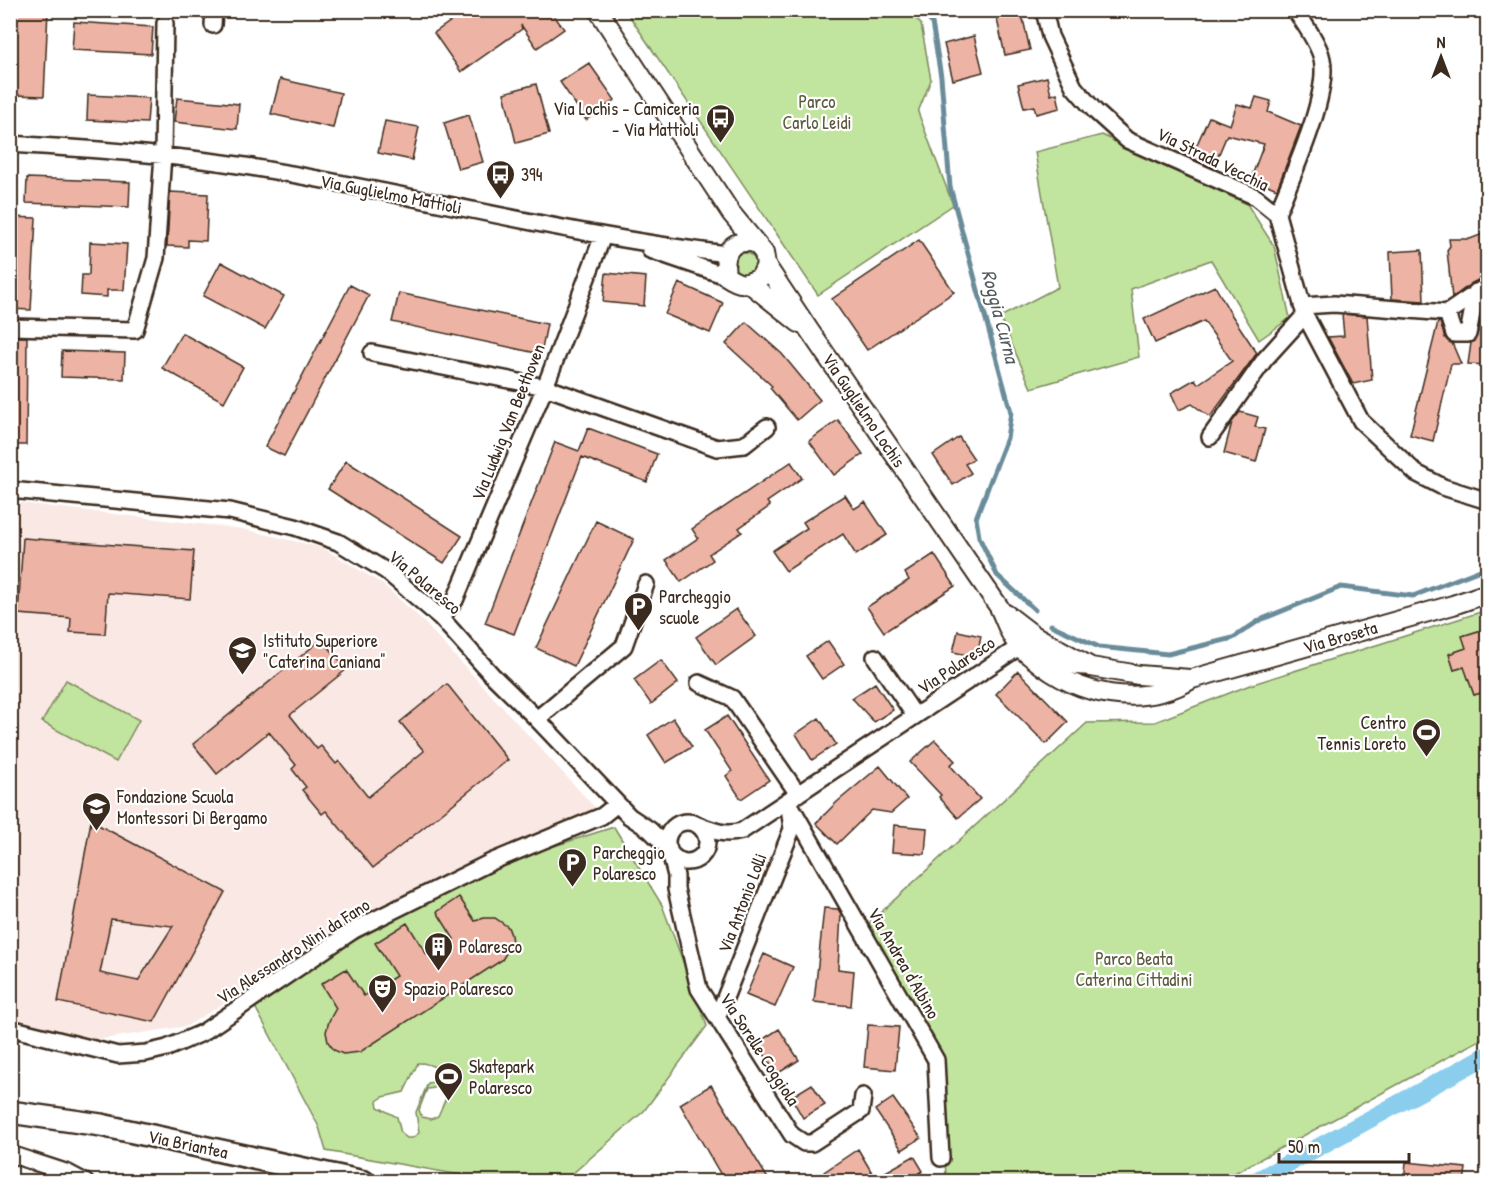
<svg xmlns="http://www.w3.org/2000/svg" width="1498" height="1192" font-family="'Patrick Hand',sans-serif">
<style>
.built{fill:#fae8e4}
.green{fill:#c1e59f;stroke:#7e885e;stroke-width:1.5;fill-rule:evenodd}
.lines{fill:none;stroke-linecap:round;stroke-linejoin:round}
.stream{stroke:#6b8c9a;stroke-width:5}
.canal{stroke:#8bcdec;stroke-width:18}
.building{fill:#edb4a5;stroke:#3b2a1e;stroke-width:1.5;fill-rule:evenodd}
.minor-casing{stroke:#3b2a1e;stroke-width:20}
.tertiary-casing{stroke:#3b2a1e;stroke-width:22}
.secondary-casing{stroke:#3b2a1e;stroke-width:26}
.minor{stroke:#fff;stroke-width:15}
.tertiary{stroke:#fff;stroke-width:18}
.secondary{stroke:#fff;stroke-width:21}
.labels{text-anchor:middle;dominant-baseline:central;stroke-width:4.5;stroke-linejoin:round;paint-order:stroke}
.park-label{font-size:18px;fill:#5c593e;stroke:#fff}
.poi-label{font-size:18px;fill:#3b2a1e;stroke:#fff;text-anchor:start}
.street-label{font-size:18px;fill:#3b2a1e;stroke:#fff}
.water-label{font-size:20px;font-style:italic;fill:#535b5c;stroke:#fff}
</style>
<rect width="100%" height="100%" fill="#fff"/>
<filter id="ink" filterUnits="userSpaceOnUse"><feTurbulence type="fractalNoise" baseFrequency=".0167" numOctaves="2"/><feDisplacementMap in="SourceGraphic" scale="12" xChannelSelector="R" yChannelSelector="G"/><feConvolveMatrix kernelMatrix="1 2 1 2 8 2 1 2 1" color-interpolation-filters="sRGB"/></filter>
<g filter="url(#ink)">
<path class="built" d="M11 502 243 529 323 548 381 583 419 617 601 814 486 854 350 925 187 1026 90 1041 11 1019Z"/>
<path class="green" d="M626 11H909L921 24 931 80 918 112 953 205 818 295Z
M1102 135 1247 204 1274 246 1290 318 1259 340 1211 260 1131 289 1139 357 1031 388 1000 317 1058 287 1035 152Z
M732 265a12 12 0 1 1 24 0a12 12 0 1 1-24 0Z
M1487 610V637L1484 629 1463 636 1466 648 1449 654 1454 670 1478 663 1467 675 1474 695 1487 691V1036L1220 1181H946L942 1056 867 925 1087 723 1155 722 1250 685Z
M66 680 139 720 116 762 42 722Z
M614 827 662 905 707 1026 644 1111 564 1181 500 1182 326 1151 319 1127 254 1005 352 942 495 865ZM418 1063C428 1062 449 1072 453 1082L438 1116 431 1119 422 1117 419 1110 427 1089 434 1088 435 1086 433 1082 428 1083 416 1112 419 1133 412 1138H407L401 1133 397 1117 378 1107 377 1101 383 1097 404 1092Z"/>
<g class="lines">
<path class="stream" d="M921 10 932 23 941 77 950 187 1011 412 1007 438 976 518 979 537 997 575 1035 610
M1051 625 1099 647 1168 654 1233 638 1260 620 1341 587 1413 596 1488 567"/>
<path class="canal" d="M1254 1182 1488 1055"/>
</g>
<path class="building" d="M17 10H48L44 96 14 95Z
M467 10H550L564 29 537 48 521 25 522 29 461 72 434 33Z
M1016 10H1021L1030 50 1005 55 996 15Z
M74 22 153 27 151 54 72 50Z
M974 36 983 72 953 80 944 44Z
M589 63 615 100 586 120 560 82Z
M1047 77 1051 95 1057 93 1060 108 1036 114 1034 106 1024 108 1018 84Z
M280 79 341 93 333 128 271 114Z
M536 84 549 134 516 143 504 93Z
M88 95 149 98 147 123 87 120Z
M1256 97 1271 101 1268 112 1301 126 1277 189 1251 178 1264 144 1227 135 1213 168 1191 158 1209 117 1230 125 1237 104 1252 108Z
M177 98 239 104 237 129 174 122Z
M469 115 483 162 458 169 444 123Z
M385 121 419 127 412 160 378 153Z
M27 178 130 182 129 207 26 203Z
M170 192 208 194 206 241 188 240V247L167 246Z
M10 217 36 218 31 310 10 309Z
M1488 232V275L1472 283 1452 298 1447 250 1450 246 1449 239H1470Z
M919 240 954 292 867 350 832 299Z
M90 242 127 244 124 290H107V297L81 295 82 275H89Z
M1422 250 1424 301 1392 299 1390 252Z
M221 262 284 296 265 329 203 296Z
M606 273 646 277 644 306 603 302Z
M679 283 723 303 710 333 665 314Z
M350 285 369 295 284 456 265 447Z
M1215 286 1231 314 1257 353 1210 417 1192 404 1179 410 1171 393 1195 379 1198 384 1232 361 1204 321 1155 343 1144 319Z
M399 293 547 324 541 354 392 322Z
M1488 297V365L1468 364 1471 343 1477 336 1485 299Z
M1342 314 1367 316 1372 380 1353 384 1328 337 1344 336Z
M746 322 782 354 820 400 797 420 770 388 772 386 726 344Z
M1438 322H1440L1445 338 1452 343 1461 364H1451L1433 441 1410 435Z
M182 333 243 367 224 402 162 368Z
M10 337H27L26 445H10Z
M62 351 125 353 124 379 61 377Z
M1240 412 1258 417 1255 427 1265 429 1256 462 1224 453 1232 422Z
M838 420 863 454 834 475 809 441Z
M588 428 657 454 647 482 582 457 514 634 485 623 555 442 579 451Z
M959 437 974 459 965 464 971 473 953 485 933 455Z
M346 461 462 536 444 563 328 489Z
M791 462 802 478 767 502 770 506 739 528 742 532 709 554 713 560 681 582 666 560 698 538 692 529Z
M845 495 854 509 865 502 887 535 856 555 843 534 786 571 772 551 807 528 803 522Z
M596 521 634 539 574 666 536 648Z
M23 538 194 551 190 599 108 593 105 634 70 632 71 618 18 614Z
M934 554 955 586 884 632 867 607 909 580 905 573Z
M736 609 756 636 716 665 696 637Z
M1485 629 1488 637V691L1474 695 1464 667 1454 670 1449 654 1466 648 1462 636Z
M958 631 981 636 977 657 953 652Z
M322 639 347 669 290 715 317 749 321 746 336 764 339 761 368 797 424 751 400 722 447 684 508 760 373 868 326 811 322 814 302 790 306 787 292 769 296 765 269 732 217 774 193 744Z
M828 641 844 664 822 679 806 656Z
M661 660 678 683 651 704 634 680Z
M1018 671 1068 722 1046 744 996 694Z
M875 683 893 710 874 722 852 698Z
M727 716 769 780 741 799 726 776 732 771 705 730Z
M673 718 692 747 666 763 648 735Z
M819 718 836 744 812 760 796 734Z
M935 740 955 761 950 765 980 799 958 818 939 797 941 795 910 762Z
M880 766 907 799 891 813 872 810 837 844 816 823 837 802Z
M91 821 225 892 154 1022 58 1002ZM111 919 173 926 138 981 100 973Z
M894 825 927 828 925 854 892 852Z
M459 897 475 921 484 918H495L508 927 511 935 512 943 502 960 360 1052 343 1054 334 1050 328 1042 326 1032 329 1021 336 1008 321 984 346 969 364 996 396 976 375 943 407 923 427 955 454 939 437 912Z
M824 908 838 909 841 914 838 969 854 971 851 1006 814 1002Z
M764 954 793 967 775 1007 746 995Z
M868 1025 899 1027 895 1070 864 1067Z
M779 1029 799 1060 777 1074 757 1043Z
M812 1084 825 1105 803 1118 791 1097Z
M711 1085 770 1182H725L680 1104Z
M893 1098 921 1138 902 1150 875 1110Z
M858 1149 875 1178 914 1156 923 1171 905 1182H829L824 1172Z
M1406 1162 1466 1168 1464 1182H1404Z"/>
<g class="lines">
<defs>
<path id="minor" d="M1044 10 1050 36 1074 87 1095 111 1127 140 1256 197 1277 214 1305 315 1361 421 1416 473 1443 487 1488 501
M213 25 214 10
M10 144C89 149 167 154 245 166 406 192 564 235 727 254
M1277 214C1291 178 1330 96 1322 59 1319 44 1304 23 1295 10
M650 250 726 276
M1302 306 1334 304 1447 313 1488 285
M1447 313 1454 334H1468L1476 292
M10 327 135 330 156 258 163 154 165 23
M372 353 545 387 717 448 744 445 767 427
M1210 437 1265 359 1305 315
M10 490 230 511 295 527 338 542 386 571 441 618 492 675 537 719 629 816 650 830 669 849
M441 618 455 600 545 387 603 236
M875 657 915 716
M699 683 732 698 798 794
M537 719 624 646 646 584
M788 801 936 1060 941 1158
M667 842a20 20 0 1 1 40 0a20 20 0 1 1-40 0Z
M698 825C714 831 725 836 742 831L1019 647 1029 643C1046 655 1065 668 1085 667
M670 852 676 876V889L699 989 792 1135 804 1143H812L861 1111 863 1096
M717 1018 792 829 789 807
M10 1028 118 1055 146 1053 167 1048 202 1033 354 930 491 862 602 816 617 804
M10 1154 68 1173 85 1182"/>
<path id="tertiary" d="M598 10 731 213 764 253 766 265 809 330 999 607C1005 619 1010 637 1020 647 1024 652 1029 655 1034 659 1078 696 1141 709 1192 679L1453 605 1488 593
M756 243C730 238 723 252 726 276 741 286 744 285 760 278L766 265
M749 283 799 323
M1006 614 1032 634 1091 667 1139 675 1190 679"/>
<path id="secondary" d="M10 1112 101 1125 364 1182"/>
</defs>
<use href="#minor" class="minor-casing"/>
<use href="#tertiary" class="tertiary-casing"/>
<use href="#secondary" class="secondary-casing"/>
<use href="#minor" class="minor"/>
<use href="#tertiary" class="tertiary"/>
<use href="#secondary" class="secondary"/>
</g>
</g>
<defs>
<symbol id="bus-pin" viewBox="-11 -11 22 30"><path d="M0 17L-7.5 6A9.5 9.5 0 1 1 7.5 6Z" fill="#3b2a1e" stroke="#fff"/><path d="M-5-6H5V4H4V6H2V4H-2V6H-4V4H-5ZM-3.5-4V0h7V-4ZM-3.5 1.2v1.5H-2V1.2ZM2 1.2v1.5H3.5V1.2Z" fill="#fff"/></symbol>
<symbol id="parking-pin" viewBox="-11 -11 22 30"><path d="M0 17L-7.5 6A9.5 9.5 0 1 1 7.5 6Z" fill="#3b2a1e" stroke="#fff"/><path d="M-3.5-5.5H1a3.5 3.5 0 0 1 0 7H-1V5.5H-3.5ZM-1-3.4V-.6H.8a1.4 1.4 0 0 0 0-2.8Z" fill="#fff"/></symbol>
<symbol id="school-pin" viewBox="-11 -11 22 30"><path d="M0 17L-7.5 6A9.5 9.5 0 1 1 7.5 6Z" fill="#3b2a1e" stroke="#fff"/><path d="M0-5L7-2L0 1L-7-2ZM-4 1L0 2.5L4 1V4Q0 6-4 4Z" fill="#fff"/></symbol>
<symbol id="stadium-pin" viewBox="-11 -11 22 30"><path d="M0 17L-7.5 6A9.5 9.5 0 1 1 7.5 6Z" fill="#3b2a1e" stroke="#fff"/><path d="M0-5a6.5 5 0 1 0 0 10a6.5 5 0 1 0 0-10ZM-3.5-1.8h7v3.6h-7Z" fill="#fff"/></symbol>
<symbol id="building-pin" viewBox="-11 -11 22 30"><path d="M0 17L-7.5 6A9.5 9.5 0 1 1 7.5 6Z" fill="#3b2a1e" stroke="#fff"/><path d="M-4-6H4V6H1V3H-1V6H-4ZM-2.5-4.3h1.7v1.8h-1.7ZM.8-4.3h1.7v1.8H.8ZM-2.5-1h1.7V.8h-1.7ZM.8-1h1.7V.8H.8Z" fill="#fff"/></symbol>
<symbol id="theatre-pin" viewBox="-11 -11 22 30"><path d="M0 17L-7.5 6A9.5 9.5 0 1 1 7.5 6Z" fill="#3b2a1e" stroke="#fff"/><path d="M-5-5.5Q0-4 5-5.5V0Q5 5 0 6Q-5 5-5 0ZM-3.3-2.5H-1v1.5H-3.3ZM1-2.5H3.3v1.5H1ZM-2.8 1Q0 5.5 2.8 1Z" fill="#fff"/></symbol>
</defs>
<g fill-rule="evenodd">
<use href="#bus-pin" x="704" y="102" width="33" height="45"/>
<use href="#bus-pin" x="484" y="158" width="33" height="45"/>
<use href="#parking-pin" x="622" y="590" width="33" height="45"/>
<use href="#school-pin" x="226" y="634" width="33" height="45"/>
<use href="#stadium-pin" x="1410" y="716" width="33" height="45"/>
<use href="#school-pin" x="80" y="790" width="33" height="45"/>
<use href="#parking-pin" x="556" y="846" width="33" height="45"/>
<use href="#building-pin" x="422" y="930" width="33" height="45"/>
<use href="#theatre-pin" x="366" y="972" width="33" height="45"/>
<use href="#stadium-pin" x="432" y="1060" width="33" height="45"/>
</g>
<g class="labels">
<g class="park-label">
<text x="817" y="101">Parco<tspan x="817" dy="21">Carlo Leidi</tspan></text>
<text x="1134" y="958">Parco Beata<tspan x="1134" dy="21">Caterina Cittadini</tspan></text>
</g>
<g class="poi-label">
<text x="699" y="108" text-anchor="end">Via Lochis - Camiceria<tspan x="699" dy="21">- Via Mattioli</tspan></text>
<text x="521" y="174">394</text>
<text x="659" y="596">Parcheggio<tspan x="659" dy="21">scuole</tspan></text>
<text x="263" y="640">Istituto Superiore<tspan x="263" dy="21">"Caterina Caniana"</tspan></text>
<text x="1406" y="722" text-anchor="end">Centro<tspan x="1406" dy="21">Tennis Loreto</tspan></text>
<text x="117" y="796">Fondazione Scuola<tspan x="117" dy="21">Montessori Di Bergamo</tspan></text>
<text x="593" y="852">Parcheggio<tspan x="593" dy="21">Polaresco</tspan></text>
<text x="459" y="946">Polaresco</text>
<text x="404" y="988">Spazio Polaresco</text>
<text x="469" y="1066">Skatepark<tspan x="469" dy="21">Polaresco</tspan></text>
</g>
<g class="street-label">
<text transform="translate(1213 159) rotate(26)">Via Strada Vecchia</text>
<text transform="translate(391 194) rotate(11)">Via Guglielmo Mattioli</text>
<text transform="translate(864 410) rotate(56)">Via Guglielmo Lochis</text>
<text transform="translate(508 422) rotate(-68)">Via Ludwig Van Beethoven</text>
<text transform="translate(425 582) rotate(40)">Via Polaresco</text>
<text transform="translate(1340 637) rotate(-16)">Via Broseta</text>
<text transform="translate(956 665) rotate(-34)">Via Polaresco</text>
<text transform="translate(742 903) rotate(-69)">Via Antonio Lolli</text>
<text transform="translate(293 951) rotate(-33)">Via Alessandro Nini da Fano</text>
<text transform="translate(904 963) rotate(60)">Via Andrea d'Albino</text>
<text transform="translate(760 1049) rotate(57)">Via Sorelle Coggiola</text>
<text transform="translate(188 1144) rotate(12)">Via Briantea</text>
</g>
<g class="water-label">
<text transform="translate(1001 316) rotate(75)">Roggia Curna</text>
</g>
</g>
<rect width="1498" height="1192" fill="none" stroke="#fff" stroke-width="36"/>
<rect x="18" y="18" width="1462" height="1156" fill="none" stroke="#3b2a1e" stroke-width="2" filter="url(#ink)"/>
<g transform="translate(1441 57)" stroke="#ffffff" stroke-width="4.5" paint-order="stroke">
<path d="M0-4.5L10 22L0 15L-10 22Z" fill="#3b2a1e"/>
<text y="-9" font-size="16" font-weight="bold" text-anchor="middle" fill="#3b2a1e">N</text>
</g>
<path d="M1279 1153v9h130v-9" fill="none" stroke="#3b2a1e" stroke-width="3"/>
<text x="1288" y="1153" font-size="18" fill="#3b2a1e" stroke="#ffffff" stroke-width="4.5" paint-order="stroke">50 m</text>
</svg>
